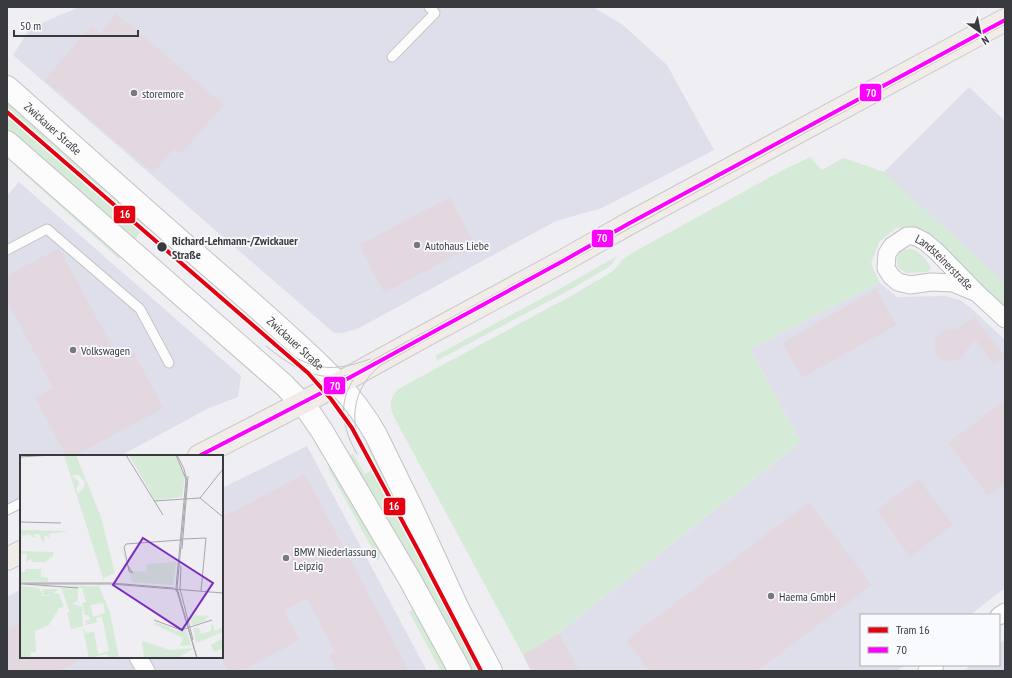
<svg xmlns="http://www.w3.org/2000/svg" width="1012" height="678" font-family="'PT Sans Narrow',sans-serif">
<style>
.built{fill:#dfdfeb}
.green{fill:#d6ead8}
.building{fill:#e4d8e0}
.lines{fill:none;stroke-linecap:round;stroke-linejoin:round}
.service-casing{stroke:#c2c2c6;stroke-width:11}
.minor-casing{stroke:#c2c2c6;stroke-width:19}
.secondary-casing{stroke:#c2c2c6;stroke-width:24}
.primary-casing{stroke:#c9cacd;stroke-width:24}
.service{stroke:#fcfcfd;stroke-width:9}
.minor{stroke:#fcfcfd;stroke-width:17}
.secondary{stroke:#fcfcfd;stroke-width:22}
.primary{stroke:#f2ece9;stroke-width:22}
.tram{stroke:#c4c4c4;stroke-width:1}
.bus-1-casing{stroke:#f9fafe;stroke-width:7}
.bus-1{stroke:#f0f;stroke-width:4}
.tram-1-casing{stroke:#f9fafe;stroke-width:7}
.tram-1{stroke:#e3000f;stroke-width:4}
.poi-dot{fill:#78797d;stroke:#f9fafe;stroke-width:1.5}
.stop-dot{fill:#393a3e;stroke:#f9fafe;stroke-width:1.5}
.labels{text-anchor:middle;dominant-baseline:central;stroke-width:3.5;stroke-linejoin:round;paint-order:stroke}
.poi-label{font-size:12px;fill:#393a3e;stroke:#f9fafe;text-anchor:start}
.street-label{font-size:12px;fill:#393a3e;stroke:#f9fafe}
.stop-label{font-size:12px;font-weight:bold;fill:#393a3e;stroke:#f9fafe;text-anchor:start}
.inset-road{fill:none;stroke:#a6a6ab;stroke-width:1}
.view{fill:#7b2cbf;fill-opacity:0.15;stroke:#7b2cbf;stroke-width:2}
.inset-edge{fill:none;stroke:#393a3e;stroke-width:2}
.line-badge{stroke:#f9fafe;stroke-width:1.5}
.badge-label{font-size:11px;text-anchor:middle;font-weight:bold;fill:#fff}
</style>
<rect width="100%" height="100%" fill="#eeeef3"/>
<path class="built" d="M79 7H593L623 25 667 65 714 150 602 208 556 221 357 329 342 333H334L13 55 30 28Z
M969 87 1005 121V306L843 158 884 172Z
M19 182 241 376 238 397 209 408 120 456H21V509L7 516V196Z
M880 283 897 297 945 296 960 300 971 308 1005 340V588L970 615H861V665H905L897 671H531L523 655 559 633 801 442 750 349Z
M307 446 427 671H7V597L21 589V657H222V488Z
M1005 639V671H964L971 665H999V644Z"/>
<path class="green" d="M7 98 110 188 106 193 110 196 114 192 150 222 146 227 145 226 132 243 7 135Z
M7 154 123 254 119 259 10 161Z
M810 157 822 170 843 158 884 172 1005 283V306L931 238 916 228H896L879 242 871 264 880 283 750 349 801 442 559 633 523 655 395 419C389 406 389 400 398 389L569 297 610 273 616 268 622 260 632 253 783 170Z
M905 249C906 249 911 249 912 249 919 252 929 261 931 268L928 272 907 273 898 268C896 258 896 254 905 249Z
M617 256 612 264 607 268 566 292 438 360 435 356 563 287Z
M372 443 485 671H469L346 457 353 454 365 474 377 467 367 446Z
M332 465 380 547 379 561 328 468Z
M414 609 447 671H441L409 612Z"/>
<path class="building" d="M116 13 224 105 181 154 174 149 153 173 44 80 91 26 100 33Z
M450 197 475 245 384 293 359 245Z
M59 248 116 353 130 346 164 408 74 456H66L35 398 53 388 7 301V275Z
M876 289 897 325 802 378 782 343Z
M974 316 1005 357 994 365 975 339 962 357 957 360 952 362 946 361 941 359 937 355 935 350V340L938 335 942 332 946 330 957 329Z
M1005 400V484L988 496 948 443Z
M305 474 381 617 409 671H337L329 655 335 652 307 599 284 610 300 640 242 671H227L222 661V517Z
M919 479 953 525 910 557 876 510Z
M809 502 872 585 757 671H649L626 640Z
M21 622V657H86L60 671H7V629Z
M559 633 579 671H531L523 655Z"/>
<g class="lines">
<defs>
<path id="service" d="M392 57 435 13 429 7
M7 250 47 229 140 309 169 363
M7 510 21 503"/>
<g id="minor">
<path id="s1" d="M977 293 953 283 931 282 910 285 898 282 891 276 886 268 887 254 892 246 907 236H914L924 241 936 251 977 293 1005 319"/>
<path d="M999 616 1005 612"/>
<path d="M138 657 146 671"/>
<path d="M927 671 935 665"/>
</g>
<g id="secondary">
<path id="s2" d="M7 87C66 139 124 192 184 244 220 275 257 307 293 340 324 368 355 397 376 435L415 515 459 611 491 671"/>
<path d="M7 142 284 385 307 409 322 431 409 578 460 671"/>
</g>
<path id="primary" d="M199 456 325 391 417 340 563 261 628 224 1005 20
M7 559 21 552"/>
</defs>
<use href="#service" class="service-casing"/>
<use href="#minor" class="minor-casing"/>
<use href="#secondary" class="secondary-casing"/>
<use href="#primary" class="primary-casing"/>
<use href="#service" class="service"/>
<use href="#minor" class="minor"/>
<use href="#secondary" class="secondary"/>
<use href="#primary" class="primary"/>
<path class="tram" d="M267 337C303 367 325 376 370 359
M266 346C295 370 322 385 359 372
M357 454C353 446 348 438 346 428 338 401 350 376 373 360L562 258 1005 17
M367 457C363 449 359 442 357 434 350 407 360 381 381 365L474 313 1005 24"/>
<defs>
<path id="bus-1" d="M199 456 325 391 563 261 628 224 1005 20"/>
</defs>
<use href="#bus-1" class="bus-1-casing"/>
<use href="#bus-1" class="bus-1"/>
<defs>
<path id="tram-1" d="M7 112 308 373 331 399 352 428 418 550 481 671"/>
</defs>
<use href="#tram-1" class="tram-1-casing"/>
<use href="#tram-1" class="tram-1"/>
</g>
<g class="poi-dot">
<circle cx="134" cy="93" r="4"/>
<circle cx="417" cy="245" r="4"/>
<circle cx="73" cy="350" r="4"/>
<circle cx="286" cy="558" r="4"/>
<circle cx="771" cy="596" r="4"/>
</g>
<circle class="stop-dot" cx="162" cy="247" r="5.5"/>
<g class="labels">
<g class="poi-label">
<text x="142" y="93">storemore</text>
<text x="425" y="245">Autohaus Liebe</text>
<text x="81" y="350">Volkswagen</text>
<text x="294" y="551">BMW Niederlassung<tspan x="294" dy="14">Leipzig</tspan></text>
<text x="779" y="596">Haema GmbH</text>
</g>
<g class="street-label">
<text stroke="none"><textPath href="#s2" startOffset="62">Zwickauer Straße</textPath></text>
<text stroke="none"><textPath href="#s1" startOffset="189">Landsteinerstraße</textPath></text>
<text stroke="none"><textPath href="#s2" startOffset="386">Zwickauer Straße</textPath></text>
</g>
<g class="stop-label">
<text x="172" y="240">Richard-Lehmann-/Zwickauer<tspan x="172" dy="14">Straße</tspan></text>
</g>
</g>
<g transform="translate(20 455)">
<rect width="203" height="203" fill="#eeeef3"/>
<path d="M44 0H56L81 62 95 118 84 123V126ZM51 20H59L65 27 63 34 58 39 56 34 59 27ZM109 0H155L165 21 162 42 135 45ZM0 75 45 76 46 77 33 78 29 79V83L25 80 23 88 19 79H15L14 82H12L11 79 10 82 9 79 2 81ZM100 88 111 119 115 116 126 117 127 109 156 107 153 130 112 127ZM0 96 33 97V101L25 107H12L11 104 6 107 7 99H0ZM0 114 2 117H5V114H21V122L28 123V127L1 126ZM0 131 19 133 23 140 20 141 33 140H24L22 134H39L33 138 39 139 44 152 39 153 29 170 15 176 16 197 10 198 11 203H0ZM8 131H79L90 158 99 203H90L87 199 69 203 63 173 66 178 74 177 78 199 89 196 82 162 76 163 77 167 66 170 65 166 71 164 68 160H65L62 148 66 147 62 133ZM83 148 85 158 73 162 71 150ZM41 133 58 134V145L52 149 62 152 63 171 51 174 47 158 50 157ZM175 160 189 161 183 167 172 170 169 162ZM136 167 157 176 166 175 171 190 160 191 163 183 134 169ZM192 167 195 176 203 172V177L176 188 173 173H179L181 179 191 176ZM203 183V193L194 197 191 190ZM122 186 150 195 175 193 157 203H124Z" fill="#d6ead8" fill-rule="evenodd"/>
<path class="inset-road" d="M106 0 143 60M156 0 166 24 156 133 177 203M157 0 164 14 167 26 157 133 177 203M0 2 32 0M180 43 203 14M180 43 203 62M134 46 180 43M0 67 41 68M163 84 186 83 181 136M162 94 168 21M108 111 113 118 109 116 104 92 106 89 160 85M161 111 160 134 173 185M0 128H91L153 133 159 138M0 129H91L203 138M5 129 58 133M134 165 161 175 192 165"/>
<path class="view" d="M123 83 193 128 162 175 93 130Z"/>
<rect width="203" height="203" class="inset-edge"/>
</g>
<g class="line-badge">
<rect x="859" y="83" width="23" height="19" rx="4" fill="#f0f"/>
<rect x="113" y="205" width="23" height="19" rx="4" fill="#e3000f"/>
<rect x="591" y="229" width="23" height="19" rx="4" fill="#f0f"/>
<rect x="323" y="376" width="23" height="19" rx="4" fill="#f0f"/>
<rect x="383" y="497" width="23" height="19" rx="4" fill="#e3000f"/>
</g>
<g class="badge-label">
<text x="871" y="97">70</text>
<text x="125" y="218">16</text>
<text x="602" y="242">70</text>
<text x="335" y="390">70</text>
<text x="394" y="510">16</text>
</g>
<rect width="1012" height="678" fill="none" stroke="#393a3e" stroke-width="16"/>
<rect x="860" y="614" width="140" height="52" fill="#f9fafe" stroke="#acadb1"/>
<rect x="868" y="627" width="20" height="6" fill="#e3000f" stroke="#acadb1"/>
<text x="896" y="634" font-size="12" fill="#393a3e">Tram 16</text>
<rect x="868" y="647" width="20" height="6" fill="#ff00ff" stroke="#acadb1"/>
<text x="896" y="654" font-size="12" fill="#393a3e">70</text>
<g transform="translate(980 32) rotate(147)" stroke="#f9fafe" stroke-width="3" paint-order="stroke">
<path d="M0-3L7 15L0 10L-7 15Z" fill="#393a3e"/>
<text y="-6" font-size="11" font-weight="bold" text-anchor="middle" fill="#393a3e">N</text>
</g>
<path d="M14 30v6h124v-6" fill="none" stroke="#393a3e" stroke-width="2"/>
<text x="20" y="30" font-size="12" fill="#393a3e" stroke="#f9fafe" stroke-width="3" paint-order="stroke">50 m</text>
</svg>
